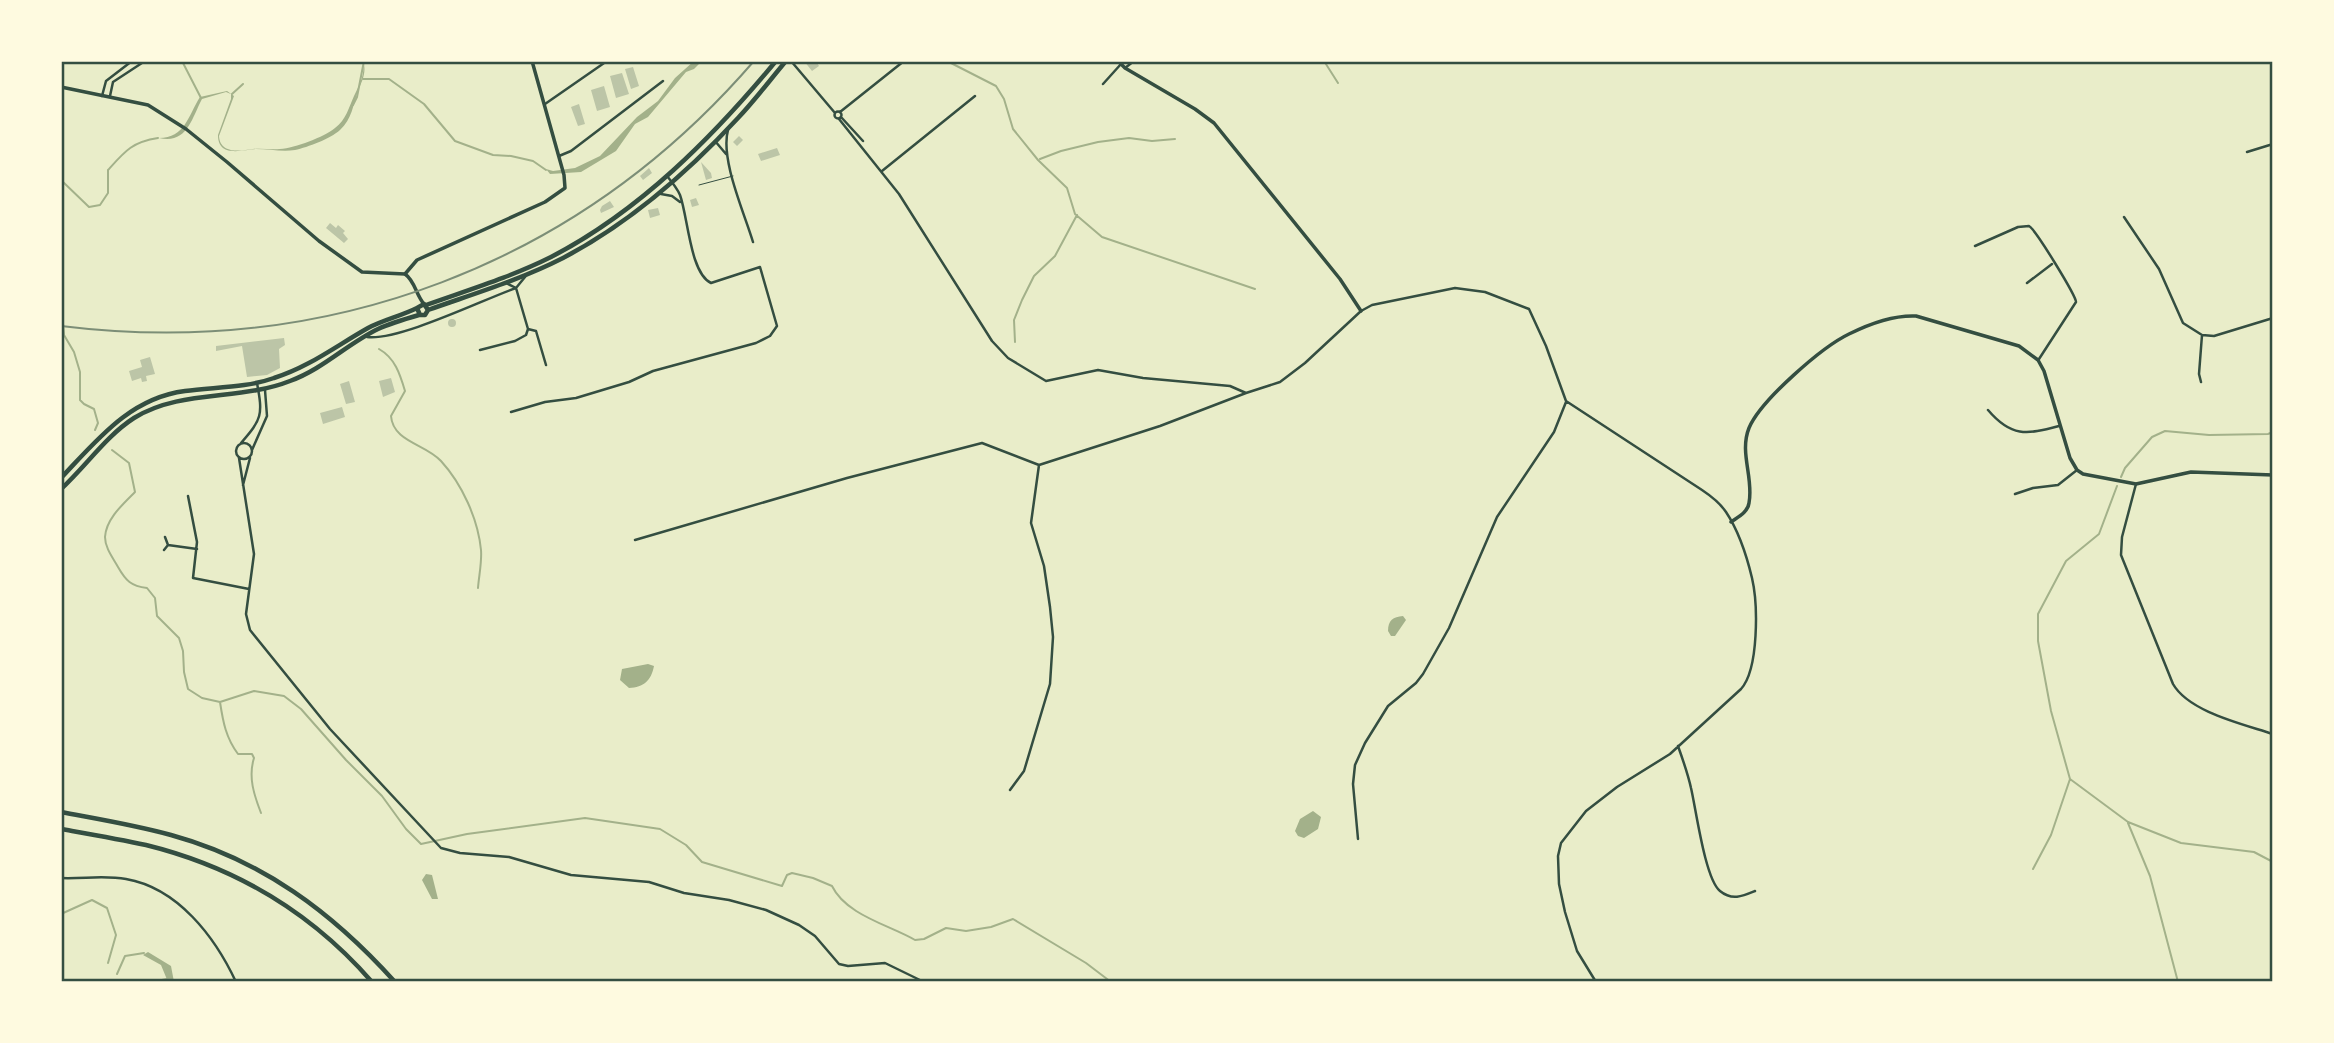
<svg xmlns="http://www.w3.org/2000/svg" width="2334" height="1043" font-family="Raleway,sans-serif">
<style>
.water{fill:#a3b18a}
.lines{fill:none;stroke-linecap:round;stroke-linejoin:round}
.stream{stroke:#a3b18a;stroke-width:2}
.building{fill:#bcc5a7}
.service{stroke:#344e41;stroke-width:1}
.minor{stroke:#344e41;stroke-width:2.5}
.tertiary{stroke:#344e41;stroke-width:3.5}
.secondary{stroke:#344e41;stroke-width:3.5}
.primary{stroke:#344e41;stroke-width:4.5}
.motorway{stroke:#344e41;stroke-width:4.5}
.rail{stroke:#7c8e77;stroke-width:2}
.neatline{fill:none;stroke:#344e41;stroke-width:2.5}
</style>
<rect width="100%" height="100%" fill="#e9edc9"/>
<path class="water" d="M363 61C367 72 362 81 358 91 353 105 352 119 340 130 330 139 308 147 295 150 282 152 269 149 256 149 242 150 218 158 218 135L231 99V94L226 92 202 99C191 120 187 144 159 138 185 138 188 116 200 97L227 91 234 96 219 136C220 154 240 151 253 149 262 148 271 150 280 149 295 148 324 137 335 128 346 120 349 107 354 96 360 84 365 75 363 61Z
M694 61H702L694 69 686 72 648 117 635 124 616 151 581 172 550 174 546 169 553 171 575 168 600 156 637 117 658 101 675 78Z
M1403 616 1406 620 1395 636H1391L1388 631C1388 620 1393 617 1403 616Z
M648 664 654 666C651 681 644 687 629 688L620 680 622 669Z
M1313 811 1321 817 1318 829 1304 838 1298 836 1295 831 1300 819Z
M426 874 432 875 438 899H432L422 880Z
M148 952 171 966 174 982H168L161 965 143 955Z"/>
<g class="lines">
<path class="stream" d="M182 61 201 98
M947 61 996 86 1004 99 1013 129 1038 160 1067 188 1075 214 1102 237 1255 289
M1324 61 1338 83
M363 79H389L424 104 455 141 493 155 511 156 533 161 546 170
M232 94 243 84
M353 105 357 97 364 61
M1040 159 1061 151 1098 142 1129 138 1152 141 1175 139
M61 180 89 207 100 205 108 193V170C125 151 132 142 158 138
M61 300 64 335 74 352 80 372V400L84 404 94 409 98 423 95 430
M1015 342 1014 320 1022 300 1034 276 1055 256 1077 215
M379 349C395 358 400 374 405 391L391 416C393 442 426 444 441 461 462 484 478 519 481 550 482 562 479 575 478 588
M112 450 129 463 135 492C123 504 106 519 105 537 105 548 113 558 118 567 126 581 131 586 147 588L155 598 157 616 179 638 183 651 184 672 188 689 202 698 220 702 254 691 284 696 301 709 346 760 382 796 406 829 421 844 467 834 585 818 660 829 686 845 702 862 782 886 787 875 792 873 813 878 832 886C846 915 889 925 915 940L924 939 946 928 966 931 991 927 1013 919 1086 963 1111 982
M2121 477 2125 468 2152 437 2165 431 2209 435 2268 434 2273 432
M2117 486 2099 534 2066 561 2038 614V641L2051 711 2070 779 2128 822 2181 843 2254 852 2273 862
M220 702C223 722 226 738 238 754H252L254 758C248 777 254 795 261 813
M2128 823 2150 876 2178 982
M2033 869 2051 835 2070 779
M61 914 92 900 107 908 116 935 108 963
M117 974 125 956 144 953
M151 982 167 979"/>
</g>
<path class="building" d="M804 61H816L819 66 812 71Z
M633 67 639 86 631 89 625 69Z
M622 73 629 94 616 98 610 76Z
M604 86 610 107 597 111 591 90Z
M579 104 585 124 578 126 571 107Z
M739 136 743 140 737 146 733 142Z
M777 148 780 155 761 161 758 154Z
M701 162 711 173 712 178 706 180Z
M649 168 652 173 643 180 640 176Z
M696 198 699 205 692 207 690 200Z
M610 201 614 207 601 213 600 210 602 206Z
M658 208 660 215 650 218 648 210Z
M330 223 336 228 338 225 345 231 343 233 348 239 344 243 326 228Z
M448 323a4 4 0 1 1 8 0a4 4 0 1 1-8 0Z
M284 338 285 345 279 349 280 368 267 375 247 377 242 346 216 351V346Z
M150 357 155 374 146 376 147 381 142 382 141 378 132 381 129 371 142 367 140 360Z
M391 378 395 392 383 397 379 381Z
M349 381 355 402 346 404 340 384Z
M342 407 345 417 323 424 320 413Z"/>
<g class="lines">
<path class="service" d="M699 185 733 176"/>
<path class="minor" d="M791 61 835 113
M1125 68 1134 61
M1103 84 1121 64
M102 96 106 81 132 61
M110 96 113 82 145 61
M545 104 607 61
M834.5 115a3.5 3.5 0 1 1 7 0a3.5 3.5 0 1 1-7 0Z
M840 112 904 61
M841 117 863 141
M839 119 899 194 992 341 1008 358 1046 381 1098 370 1143 378 1230 386 1246 393 1280 382 1305 363 1361 311 1372 305 1455 288 1485 292 1529 309 1546 346 1566 401 1702 490C1711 496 1720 503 1726 512 1738 530 1747 557 1752 578 1758 604 1759 669 1741 689L1670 754 1617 787 1586 811 1561 843 1558 856 1559 884 1565 912 1577 951 1596 982
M728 130C720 159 744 212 753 242
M715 141 726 154
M2247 152 2273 144
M559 156 571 151 663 81
M882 171 975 96
M661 194 672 196 680 202
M2124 217 2159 269 2183 323 2202 335 2214 336 2273 318
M1975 246 2018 227 2029 226C2036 230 2076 296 2076 302L2039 359
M506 283 516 288 528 329 536 331 546 365
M2027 283 2052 264
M516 288 525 277
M367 337C399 341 482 300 516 288
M480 350 515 341 526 335 528 329
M2201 382 2199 374 2202 335
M1988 410C2011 437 2026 435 2059 426
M511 412 545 402 576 398 629 382 653 371 756 343 770 336 777 326 760 267 711 283C690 273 688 217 680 195 677 188 672 182 667 176
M236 451a8 8 0 1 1 16 0a8 8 0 1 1-16 0Z
M241 443C262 419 263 415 257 383
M252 450 267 416 265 390
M239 458 254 554 246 614 250 630 330 729 441 848 460 853 509 857 571 875 649 882 684 893 729 900 766 910 799 925 815 936 839 964 848 966 885 963 924 982
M2136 484 2122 537 2121 555 2173 684C2189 712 2243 724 2273 734
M243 485 250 458
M2015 494 2033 488 2058 485 2077 470
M188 496 197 542 193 578 249 589
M635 540 847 478 982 443 1039 465 1160 426 1246 393
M168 545 197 549
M164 550 168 545 165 537
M1678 746C1683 760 1688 774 1691 788 1696 809 1705 879 1720 891 1732 901 1743 896 1755 891
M1010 790 1024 771 1050 684 1053 637 1050 607 1044 566 1031 523 1039 465
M1358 839 1353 784 1355 765 1365 743 1388 706 1416 683 1423 674 1449 628 1497 517 1554 432 1566 402
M61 878C83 879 104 875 126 879 178 888 215 937 236 982"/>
<path class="tertiary" d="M1118 61 1125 68 1195 109 1214 123 1340 279 1361 311
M405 274 417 260 545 202 565 188 564 175 532 61
M1731 522C1738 517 1748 512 1749 503 1754 478 1739 453 1749 428 1761 400 1822 347 1849 334 1869 324 1894 315 1916 316L2019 346 2038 360 2044 371 2070 458 2077 470 2083 474 2136 484 2191 472 2273 475"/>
<path class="secondary" d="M61 87 148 105 186 129 227 162 319 241 362 272 405 274C415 281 416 295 424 304"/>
<path class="primary" d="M426 305C468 290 511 277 551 257 640 211 713 137 776 61
M428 310 424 304 417 308 420 315H425L428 310C473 294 520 280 563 258 628 224 688 172 738 118 755 100 770 80 786 61
M61 478C97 440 130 398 185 391 214 387 246 388 274 378 309 367 336 346 368 328 383 320 401 316 417 308
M61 489C86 466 106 436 134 418 181 389 240 401 290 381 323 369 347 344 378 329 391 323 405 319 419 315"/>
<path class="motorway" d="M61 812C98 819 135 825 171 835 262 860 332 912 395 982
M61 829C89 834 118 839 146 845 235 867 312 913 372 982"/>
<path class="rail" d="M61 326C328 359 578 265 754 61"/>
</g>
<rect width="2334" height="1043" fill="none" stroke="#fefae0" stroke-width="126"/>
<rect x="63" y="63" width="2208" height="917" class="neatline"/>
</svg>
